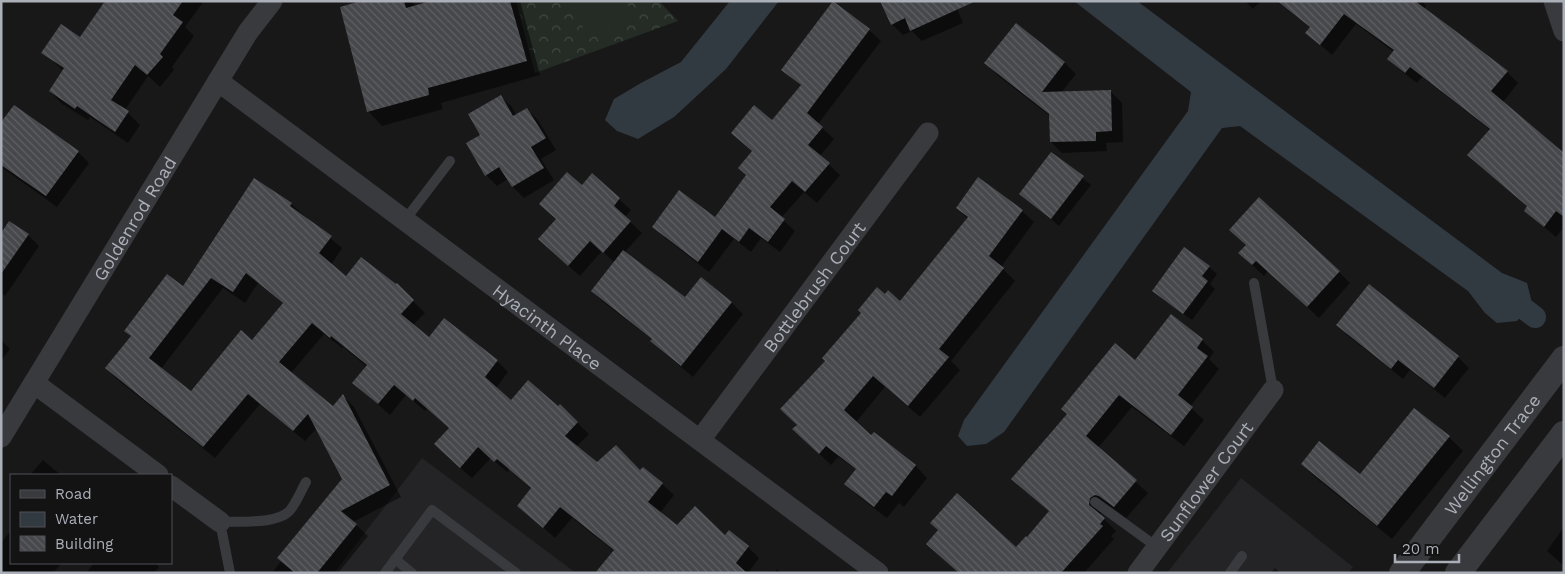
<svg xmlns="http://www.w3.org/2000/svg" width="1565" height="574" font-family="'Work Sans',sans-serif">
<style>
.built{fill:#242426}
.forest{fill:url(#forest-crowns)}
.pitch{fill:#242c25}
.water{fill:#323a41}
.shadow{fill:#0007;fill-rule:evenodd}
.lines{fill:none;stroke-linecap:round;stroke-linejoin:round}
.canal{stroke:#323a41;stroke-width:22}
.building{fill:url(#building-back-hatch);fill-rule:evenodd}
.service{stroke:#393a3e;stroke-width:10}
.minor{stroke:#393a3e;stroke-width:21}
.tertiary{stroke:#393a3e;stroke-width:26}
.labels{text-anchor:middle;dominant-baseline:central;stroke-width:4;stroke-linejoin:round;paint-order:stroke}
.street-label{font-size:18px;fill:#abafb8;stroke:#131314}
</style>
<defs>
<pattern id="forest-crowns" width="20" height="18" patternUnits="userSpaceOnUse" patternTransform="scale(1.25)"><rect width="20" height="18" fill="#242c25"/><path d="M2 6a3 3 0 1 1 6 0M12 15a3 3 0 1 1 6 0" fill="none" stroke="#414843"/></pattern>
<pattern id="building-back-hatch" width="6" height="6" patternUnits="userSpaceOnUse" patternTransform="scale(1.25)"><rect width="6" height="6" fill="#47484c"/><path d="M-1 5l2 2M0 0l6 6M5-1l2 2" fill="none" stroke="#5f6064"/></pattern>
</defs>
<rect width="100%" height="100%" fill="#181819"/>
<path class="built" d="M422 458 576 573H334Z
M1241 478 1353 567 1348 573H1167Z"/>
<path class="forest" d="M516 1H659L678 21 535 73Z"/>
<path class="pitch" d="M572 1H626L634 20 588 39Z"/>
<path class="water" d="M730 1H779L726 69 674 117 638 139 617 131 605 120 614 99 641 83 681 62Z
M1074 1H1137L1502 273 1527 283 1532 303 1517 321 1497 323 1485 313 1468 291 1240 126 1222 128 1004 432 986 444 967 446 958 436 964 420 1188 111 1191 92Z"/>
<path class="shadow" d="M105 1H204L185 27 194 36 172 67 174 70 160 87 148 76 125 110 140 125 128 143 90 117 88 120 62 104 50 91 64 71 43 53 80 39 106 2Z
M366 1H411L416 7 436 1H520L540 75 441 103 443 109 382 126 368 111Z
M882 1H954L963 23 922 41 912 31 903 35 892 24Z
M1245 1H1261L1253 9Z
M1276 1H1422L1426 6 1424 9 1507 72 1518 83 1503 102 1564 156V227L1556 237 1525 211 1528 207 1490 130 1422 77 1417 83 1400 70 1389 59 1394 52 1356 24 1332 55 1307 33 1311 28Z
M833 3 869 30 881 41 818 124 834 139 820 156 840 175 817 203 804 192 781 218 795 231 780 252 761 238 751 252 734 239 709 272 665 238 653 227 715 219 747 176 753 152 772 122 801 86 783 70Z
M1016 25 1065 63 1076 74 1061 93 1111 92 1122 103 1123 142 1106 143 1107 151 1062 153 1051 142 1050 116 997 75 986 63Z
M500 96 512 107 516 115 527 109 538 120 556 150 541 159 554 180 524 198 513 187 508 179 497 186 486 175 482 135Z
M1 140 78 152 89 163 57 207 1 167Z
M1051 153 1091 185 1059 226 1021 194Z
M592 175 631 210 625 217 642 233 624 253 685 299 701 279 732 303 743 314 693 377 663 352 652 341 653 340 603 302 592 291 615 263 602 251 580 276 551 251 557 220 540 204 582 186Z
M255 180 291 204 342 248 331 265 346 277 397 285 425 313 413 325 429 339 497 361 508 372 496 388 511 402 558 408 560 406 589 434 576 447 597 464 640 472 643 468 662 484 674 495 660 513 677 527 725 537 748 547 759 558 748 573H597L614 551 572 518 555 538 519 506 532 490 509 470 507 472 491 458 472 478 447 456 450 429 427 409 425 411 406 395 390 415 354 383 367 367 343 347 342 348 324 334 291 373 333 408 343 396 354 407 401 497 353 522 368 536 338 573H272L343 479 317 428 305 441 260 404 215 458 118 380 106 368 132 337 125 331 183 287ZM258 283 284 304 252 341 191 393 161 369 223 288 245 303Z
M957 208 1022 211 1034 222 1001 267 1015 281 951 361 960 370 920 417 885 387 856 422 871 437 874 434 916 466 927 478 904 507 899 503 887 518 858 496 846 484 857 470 838 457 831 465 806 441 798 425 886 295 900 303 968 219Z
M1 226 5 229 28 235 39 246 5 296 1 293Z
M1247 246 1339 272 1350 283 1319 318 1268 271 1264 276 1251 264Z
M1209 267 1217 274 1210 284 1215 289 1192 320 1161 298 1154 290Z
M1369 286 1458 357 1469 368 1445 398 1410 370 1403 379 1348 336 1337 324Z
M1 340 10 349 1 361Z
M1202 340 1214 352 1209 359 1219 369 1190 407 1204 420 1184 446 1132 407 1098 448 1148 493 1126 518 1112 508 1108 507 1101 510V516L1116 531 1111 536 1114 539 1084 573H983L1016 549 1027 539 1050 512 1025 490 1135 362Z
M1449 437 1463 451 1392 539 1316 478 1302 464 1361 476Z
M43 460 61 475H30Z
M1564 527V566L1547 551Z
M11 531V563H62L53 573H1V542Z
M94 563H155L159 567 154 573H86Z
M1275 568 1280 573H1271Z
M777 569 781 573H774Z"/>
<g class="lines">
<path class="canal" d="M1502 292 1535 317"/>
</g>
<path class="building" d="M105 1H183L173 15 183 22 160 54 163 57 147 75 135 65 111 100 129 111 115 132 77 106 75 109 49 91 64 68 41 53 61 24 80 37Z
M361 1H404L406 8 431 1H510L527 61 428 88 429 95 367 112 340 7Z
M833 1 870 29 807 113 823 127 808 145 830 163 805 192 792 181 770 207 785 219 768 242 749 228 739 242 722 229 698 262 652 227 679 190 715 217 746 175 738 168 752 151 731 133 754 105 772 120 801 85 781 70Z
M880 1H976L910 31 905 18 891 25Z
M1277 1H1415L1453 29 1508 71 1491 91 1564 153V217L1556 211 1544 227 1524 211 1527 206 1467 155 1490 129 1410 67 1405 73 1387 59 1394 50 1344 14 1320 45 1305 33 1310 27Z
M1016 23 1065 62 1042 92 1111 90 1112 131 1096 132V141L1050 142 1049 114 984 63Z
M501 95 513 116 527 108 546 138 531 147 544 168 512 187 499 167 485 176 466 143 480 135 468 114Z
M14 105 79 151 46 196 1 165V122Z
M1051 152 1084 176 1051 219 1019 194Z
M567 172 582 185 592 173 620 198 614 206 631 221 603 253 590 241 568 266 538 239 556 219 539 204Z
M978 177 1023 210 989 256 1004 268 939 349 949 357 908 406 873 376 844 410 871 435 874 432 916 465 892 496 886 492 874 507 844 484 856 469 826 446 819 454 792 429 797 425 780 409 825 361 822 358 861 313 858 310 877 287 885 294 888 290 900 301 968 217 956 208Z
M254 178 292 203 290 206 332 236 319 253 346 276 361 257 396 284 397 283 414 300 401 314 429 337 444 318 498 360 485 377 511 400 528 380 558 406 560 404 578 422 565 436 597 462 616 445 640 470 643 467 663 483 648 502 677 525 695 506 725 535 729 530 749 546 736 563 747 573H595L614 550 560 507 543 528 517 506 531 488 497 459 494 462 478 447 460 468 434 444 449 428 415 398 413 401 394 385 378 404 352 383 367 365 331 336 330 338 312 323 279 362 333 406 343 394 390 485 341 511 357 524 317 573H295L277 558 342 479 308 414 293 431 248 394 203 447 105 368 131 336 124 331 167 274 183 286ZM246 273 283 303 252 340 241 330 191 391 149 358 211 278 233 292Z
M1259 197 1340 271 1307 307 1256 261 1252 265 1238 253 1246 245 1229 230Z
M9 221 29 234 1 274V233Z
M1184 247 1210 266 1202 276 1208 281 1183 314 1152 291Z
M623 250 685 297 701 277 732 302 681 366 650 341 652 339 591 291Z
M1369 284 1459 356 1434 388 1398 360 1391 369 1336 325Z
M1171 314 1203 339 1197 348 1208 356 1178 395 1193 407 1171 435 1119 395 1086 436 1137 480 1114 507 1099 496 1095 495 1090 498 1089 505 1105 518 1100 524 1103 526 1061 573H959L926 544 938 530 930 523 957 493 1016 547 1026 536 1027 537 1049 511 1011 479 1067 414 1061 409 1115 343 1135 360Z
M1414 408 1450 436 1377 526 1301 464 1319 441 1360 474Z"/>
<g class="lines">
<path class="service" d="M405 220 450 161
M1254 283 1273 390
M1095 502 1157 547
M395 559 412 573
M230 573 220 522C238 521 280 525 291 509 297 501 301 491 306 482
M385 573 432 510 516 573
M1230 573 1242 556"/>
<g class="minor">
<path d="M1554 1 1564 31"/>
<path id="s1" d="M218 81 878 573"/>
<path d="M34 383 158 475"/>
<path id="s2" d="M1 437 248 32 272 1"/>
<path id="s3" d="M700 440 928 133"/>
<path d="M171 486 220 522"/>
<path id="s4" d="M1138 573 1273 390"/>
</g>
<g class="tertiary">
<path id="s5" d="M1402 573 1564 359"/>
<path d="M1458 573 1564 434"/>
</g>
</g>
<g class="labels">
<g class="street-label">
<text stroke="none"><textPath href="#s2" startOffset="256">Goldenrod Road</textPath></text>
<text stroke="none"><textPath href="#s3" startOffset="191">Bottlebrush Court</textPath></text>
<text stroke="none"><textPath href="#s1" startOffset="411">Hyacinth Place</textPath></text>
<text stroke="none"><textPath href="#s5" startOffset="149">Wellington Trace</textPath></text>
<text stroke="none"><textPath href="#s4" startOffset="114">Sunflower Court</textPath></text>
</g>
</g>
<rect width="1565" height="574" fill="none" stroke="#abafb8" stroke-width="5"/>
<rect x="10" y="474" width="162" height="90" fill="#131314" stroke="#505156"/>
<rect x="20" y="490" width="25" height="8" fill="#393a3e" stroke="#505156"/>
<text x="55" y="499" font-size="15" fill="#abafb8">Road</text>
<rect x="20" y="512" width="25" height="15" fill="#323a41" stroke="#505156"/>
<text x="55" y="524" font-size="15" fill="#abafb8">Water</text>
<rect x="20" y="536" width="25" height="15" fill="url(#building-back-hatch)" stroke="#505156"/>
<text x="55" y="549" font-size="15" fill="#abafb8">Building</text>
<path d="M1395 554v8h64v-8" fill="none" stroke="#abafb8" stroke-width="2.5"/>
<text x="1402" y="554" font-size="15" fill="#abafb8" stroke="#131314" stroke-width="4" paint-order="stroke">20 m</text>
</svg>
